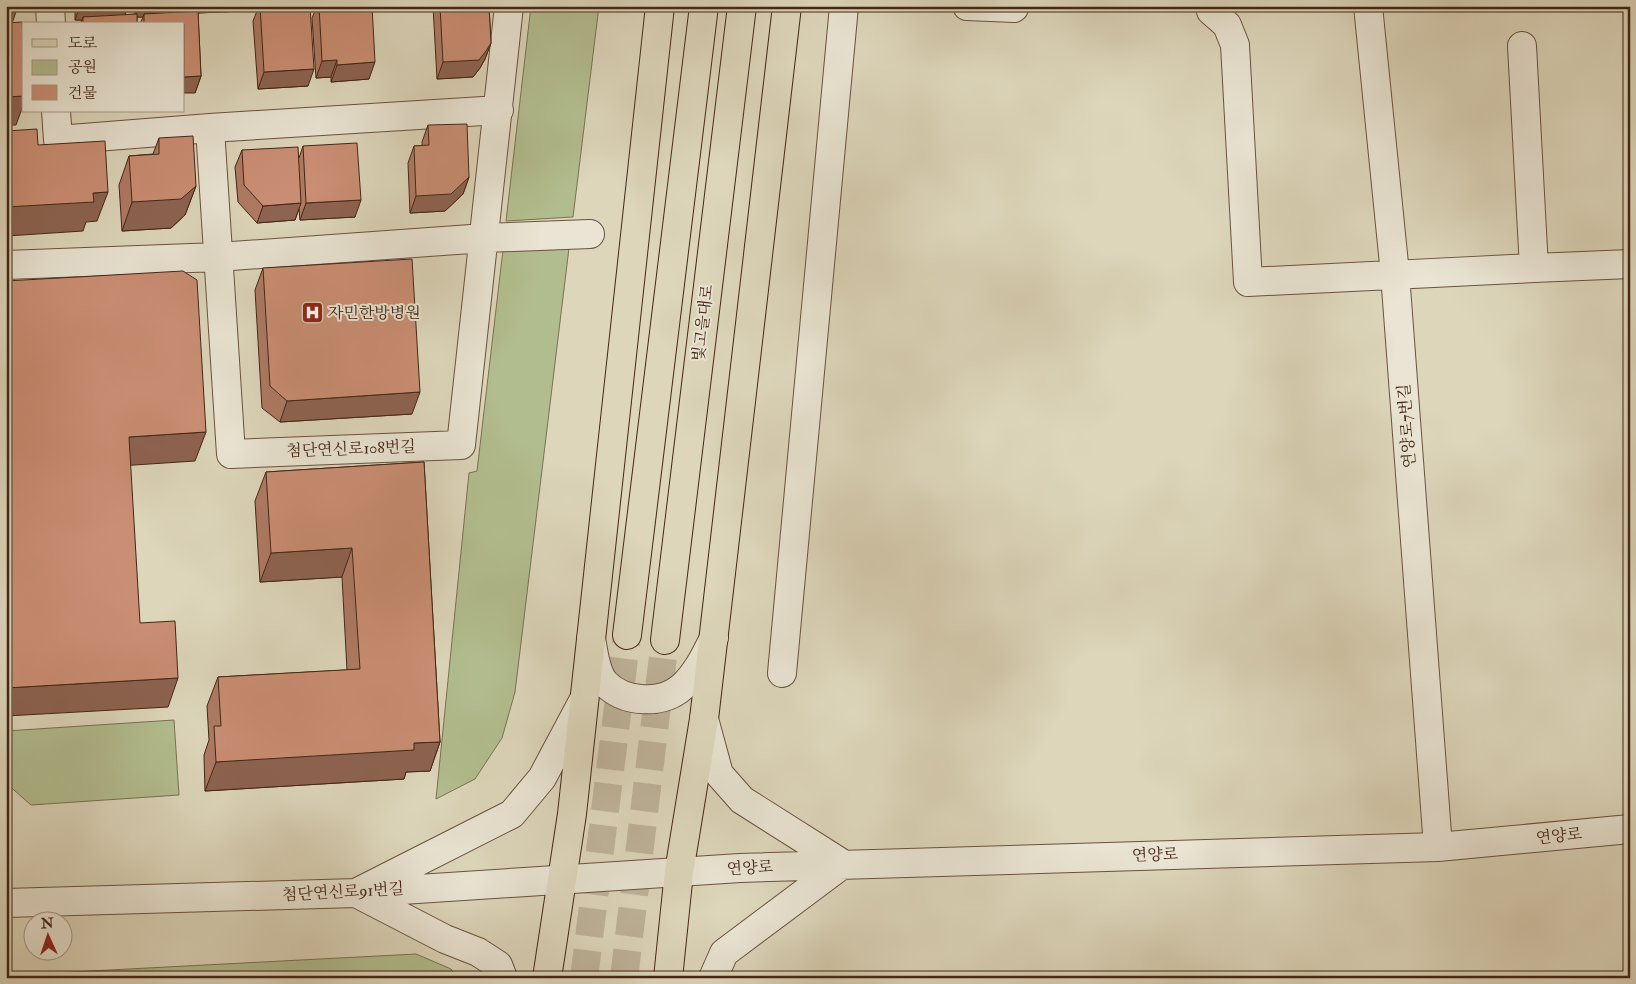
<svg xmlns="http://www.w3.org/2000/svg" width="1636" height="984" font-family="'IM FELL Double Pica','Noto Serif KR',serif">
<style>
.green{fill:#b2bd8f;stroke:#7a7252}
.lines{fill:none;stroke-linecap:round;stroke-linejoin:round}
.major-tunnel{stroke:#beb39a;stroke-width:28;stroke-dasharray:28 14;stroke-linecap:butt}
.minor-casing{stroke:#6a523e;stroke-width:30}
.major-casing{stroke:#432615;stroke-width:30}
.minor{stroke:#e9e4d3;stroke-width:28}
.major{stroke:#ddd6bb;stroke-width:28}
.wall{fill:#ae7a64;stroke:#432615}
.shaded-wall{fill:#8d6351;stroke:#432615}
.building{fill:#ca8e74;stroke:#432615}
.labels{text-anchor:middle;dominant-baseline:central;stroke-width:4;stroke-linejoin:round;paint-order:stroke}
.poi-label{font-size:16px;fill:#432615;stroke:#e9e4d3;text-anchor:start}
.street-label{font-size:16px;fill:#432615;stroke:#e9e4d3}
</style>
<rect width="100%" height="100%" fill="#ddd6bb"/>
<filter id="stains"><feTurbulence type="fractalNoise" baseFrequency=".004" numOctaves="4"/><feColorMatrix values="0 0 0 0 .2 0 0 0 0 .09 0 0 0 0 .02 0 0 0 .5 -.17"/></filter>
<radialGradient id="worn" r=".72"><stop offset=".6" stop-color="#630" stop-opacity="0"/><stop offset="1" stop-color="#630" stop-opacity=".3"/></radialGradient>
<path class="green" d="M531 6H599L573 217 506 221Z
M569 248 515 692 502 738 475 779 436 799 469 473 477 471 503 250Z
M174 720 179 795 31 805 6 783V731Z
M416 954 451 969 457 978H34L52 973Z"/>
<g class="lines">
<path class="major-tunnel" d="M584 978 627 635
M624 978 665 640"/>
<defs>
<path id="minor" d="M50 6 51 24
M967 6 1014 8
M1368 6 1395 274 1438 847
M1211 11 1227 25 1235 45 1248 282 1534 268 1522 46
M56 111 58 140 210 128 499 110
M210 128 231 454 461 445 509 6
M6 265 218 257 485 238 590 234
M1534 268 1630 264
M591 639C594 652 595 672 605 683 624 703 662 705 682 687 697 673 705 656 714 638
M782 673 844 6
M704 719 719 774 742 800 843 864 724 953 713 978
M6 903 356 893 740 868 1438 847 1630 829
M503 978 498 965 478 952 445 939 356 893 512 814 542 778 583 701"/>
<path id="major" d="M627 635 704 6
M665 640 742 6
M547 978 572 814 660 6
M668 978 679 872 704 719 787 6"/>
</defs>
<use href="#minor" class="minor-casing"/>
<use href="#major" class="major-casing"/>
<use href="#minor" class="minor"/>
<use href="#major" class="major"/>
</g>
<path class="wall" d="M75 6H128L125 15 135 14 134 6H188L187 11H196V6H244L242 11 198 13 201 76 195 93 184 24H140L143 17H137V24H80L82 20H75Z
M259 6H260L308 86 258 89 253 21Z
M317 6H372L369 79 331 82V77L316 78 312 18Z
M433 6H489L491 43 485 59 480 68 473 77 437 79Z
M428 125 469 177 463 194 445 211 410 213 408 163 414 146H422V142Z
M159 138 196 186 185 215 171 228 122 231 119 185 129 156 153 154Z
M303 146 355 217 300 220 299 209 295 220 257 223 238 202 235 167 242 150 299 158Z
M263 268 412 414 280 422 262 408 255 290Z
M424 462 440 742 430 771 406 772 404 779 205 791 204 755 209 740 207 706 218 677 347 670 342 577 260 582 255 501 266 472Z"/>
<path class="shaded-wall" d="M6 6H18L9 32 6 33Z
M80 6H128L124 17H83L82 20H75Z
M139 6H188L186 14H144L143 17H135Z
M199 6H244L242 11 196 13Z
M491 43 485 59 480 68 473 77 437 79 443 62Z
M337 60 331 77 316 78 322 61Z
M375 62 369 79 331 82 337 65Z
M314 69 308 86 258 89 264 72Z
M201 76 195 93H184V77Z
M24 96V103L16 125H6V97Z
M469 177 463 194 445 211 410 213 416 196Z
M196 186 185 215 171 228 122 231 132 202Z
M108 192 97 221 86 222 83 231 6 236V207L93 193Z
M361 200 355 217 300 220 306 203Z
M301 203 295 220 257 223 263 206Z
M420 392 412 414 280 422 287 401Z
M206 432 195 461 119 466 129 437Z
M352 548 342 577 260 582 271 553Z
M178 678 168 707 6 716V688Z
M440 742 430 771 406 772 404 779 205 791 216 762 414 743Z"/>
<path class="building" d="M260 6H310L314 69 264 72Z
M319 6H372L375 62 337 65V60L322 61Z
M440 6H489L491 43 486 51 479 60 443 62Z
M198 11 201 76 184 77V24H144V14Z
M137 14V24H83V17Z
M22 22 24 51V96L6 97V23Z
M467 124 469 177 451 194 416 196 414 146 429 145 428 125Z
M37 129 38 145 105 141 108 192 93 193 94 202 6 207V131Z
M193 136 196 186 181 199 132 202 129 156 159 154V138Z
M357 143 361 200 306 203 303 146Z
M298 147 301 203 263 206 244 185 242 150Z
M412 259 420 392 287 401 270 386 263 268Z
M183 271 197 280 206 432 129 437 140 623 175 621 178 678 6 688V281Z
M424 462 440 742 414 743V750L216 762 214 726H221L218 677 360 669 352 548 271 553 266 472Z"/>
<defs>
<symbol id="hospital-square" viewBox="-11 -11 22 22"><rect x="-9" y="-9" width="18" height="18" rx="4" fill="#8f2418" stroke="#e9e4d3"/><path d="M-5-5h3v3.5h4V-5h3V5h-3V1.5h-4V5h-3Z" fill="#fff"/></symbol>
</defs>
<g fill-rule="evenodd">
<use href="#hospital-square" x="300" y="300" width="25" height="25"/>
</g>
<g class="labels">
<g class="poi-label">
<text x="328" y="313">자민한방병원</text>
</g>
<g class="street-label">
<text transform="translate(703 323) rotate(-83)">빛고을대로</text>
<text transform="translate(1407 426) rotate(-94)">연양로7번길</text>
<text transform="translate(351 449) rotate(-2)">첨단연신로108번길</text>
<text transform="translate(1559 836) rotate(-6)">연양로</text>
<text transform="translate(1155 855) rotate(-2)">연양로</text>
<text transform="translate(750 868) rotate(-3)">연양로</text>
<text transform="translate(343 892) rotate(-3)">첨단연신로91번길</text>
</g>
</g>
<rect width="1636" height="984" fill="none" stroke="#ddd6bb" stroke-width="25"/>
<rect x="8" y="8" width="1621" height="969" fill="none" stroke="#432615" stroke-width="2.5"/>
<rect x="12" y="12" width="1611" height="959" fill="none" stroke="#432615"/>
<rect x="22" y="22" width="162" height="90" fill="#e9e4d3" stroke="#a79887"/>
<rect x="32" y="39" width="25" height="8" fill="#ddd6bb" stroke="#a79887"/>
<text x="68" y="48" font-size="15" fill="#432615">도로</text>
<rect x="32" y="60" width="25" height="15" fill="#b2bd8f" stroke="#a79887"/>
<text x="68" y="72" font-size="15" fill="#432615">공원</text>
<rect x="32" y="85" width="25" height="15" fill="#ca8e74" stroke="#a79887"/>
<text x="68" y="98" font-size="15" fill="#432615">건물</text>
<g transform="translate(48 936) rotate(357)"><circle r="24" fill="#e9e4d3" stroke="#a79887"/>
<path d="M0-4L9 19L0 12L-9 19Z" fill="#8f2418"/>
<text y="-8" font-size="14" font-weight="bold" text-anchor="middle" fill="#432615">N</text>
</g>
<rect width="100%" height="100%" filter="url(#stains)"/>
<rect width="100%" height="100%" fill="url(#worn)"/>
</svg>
